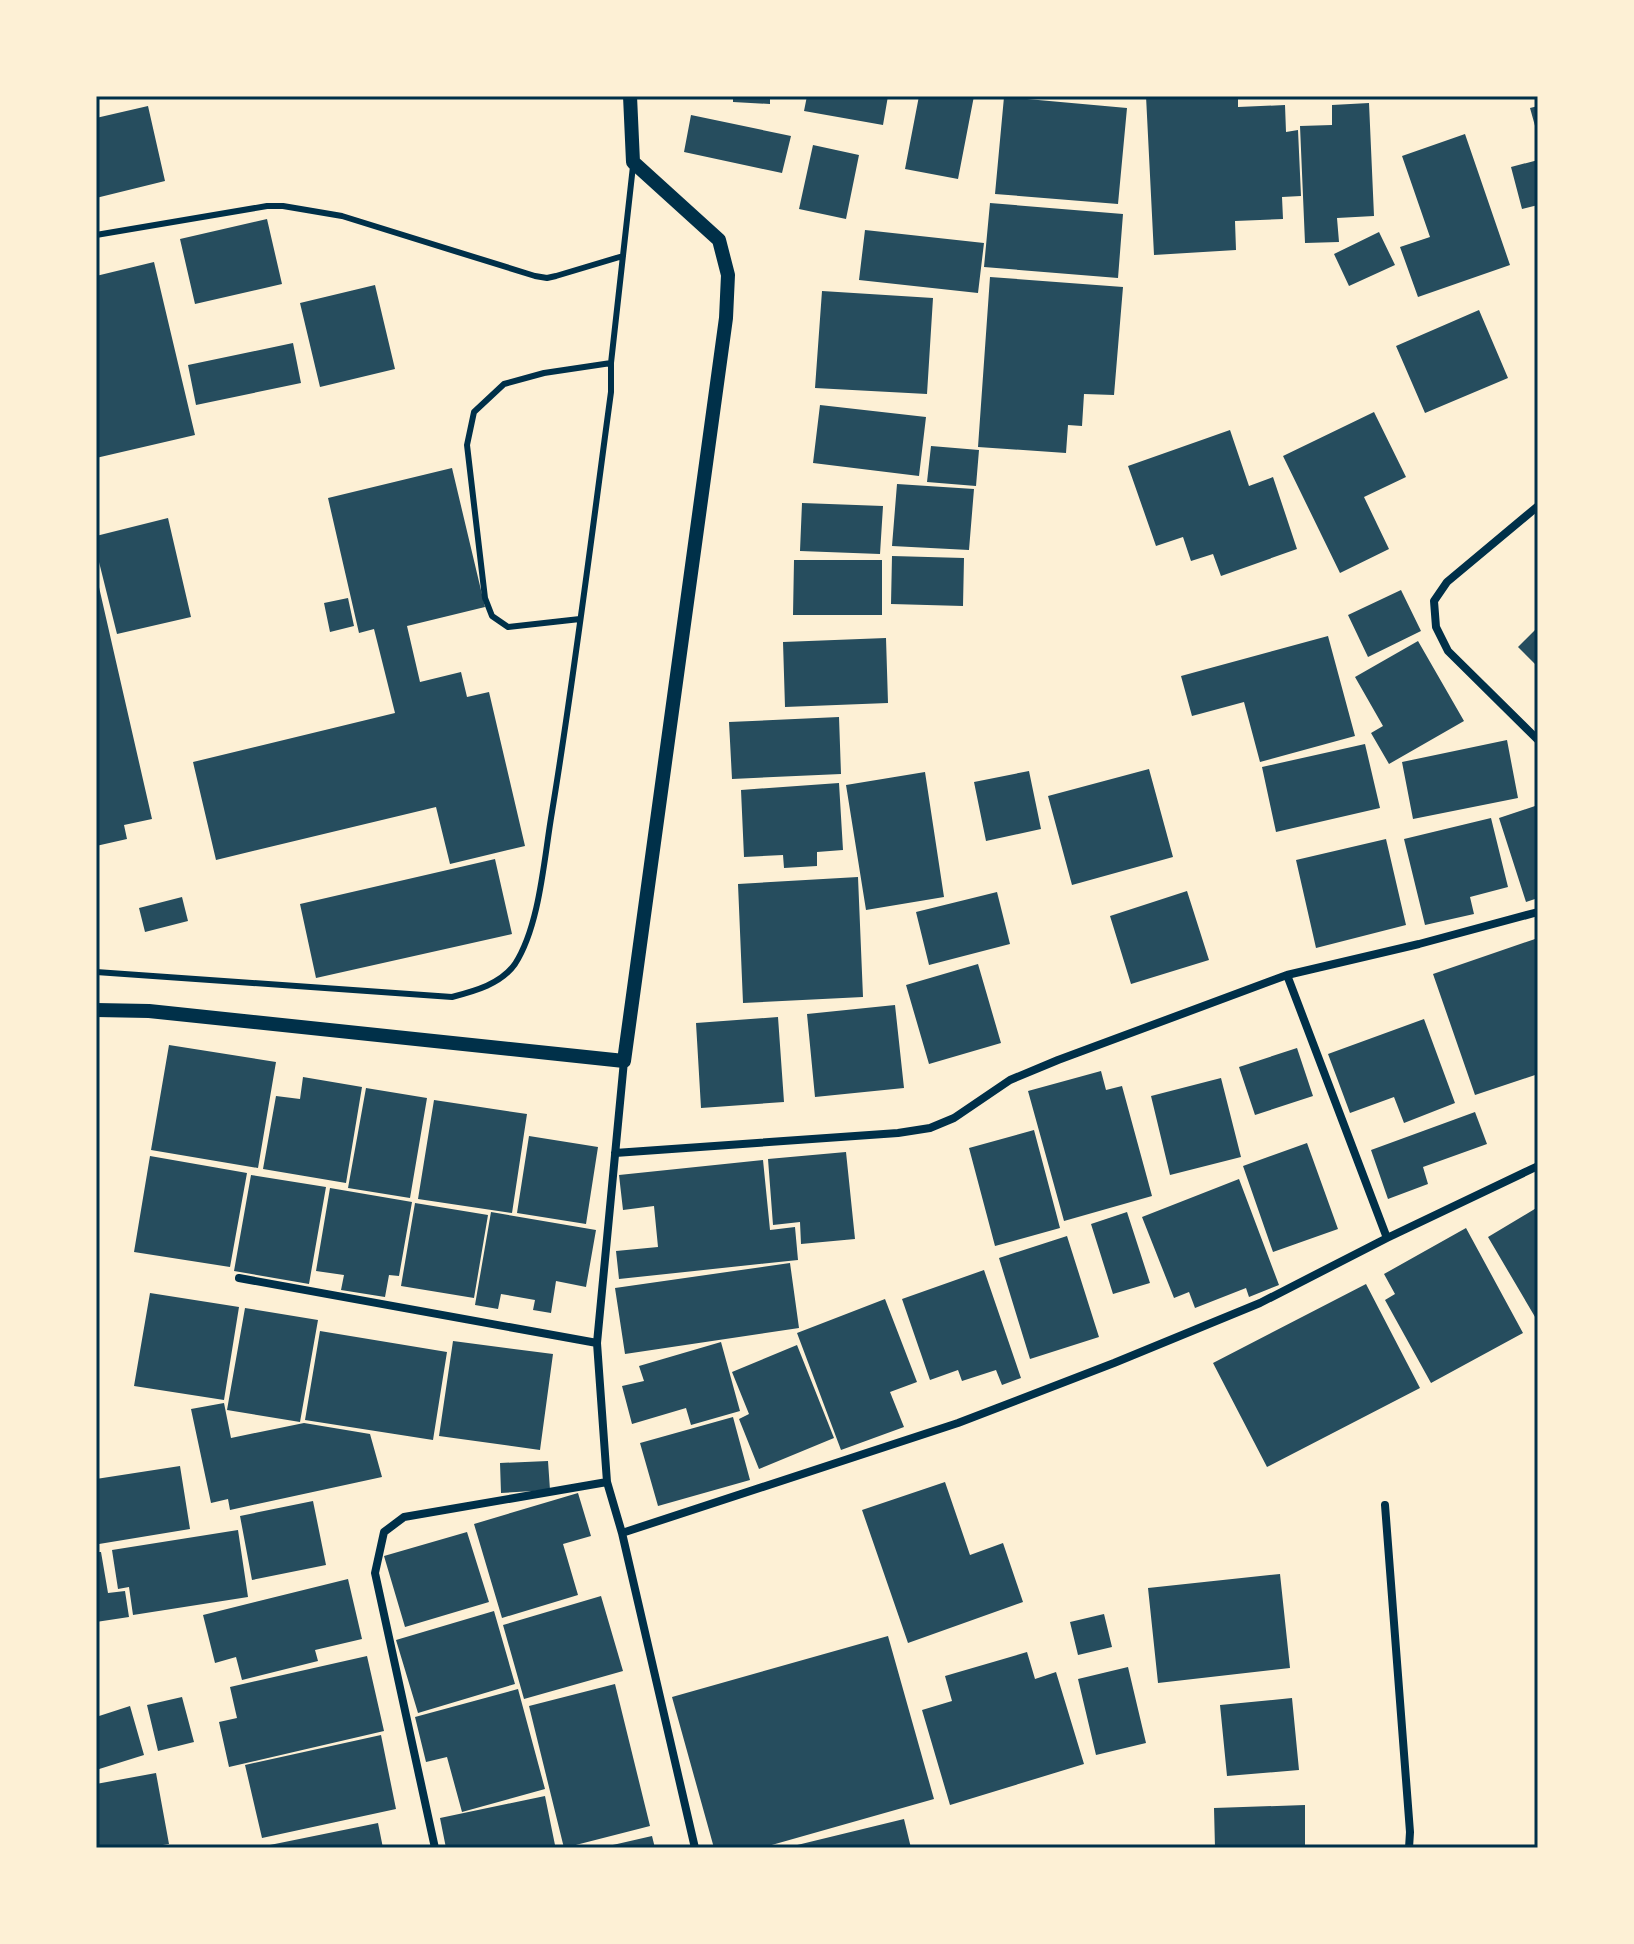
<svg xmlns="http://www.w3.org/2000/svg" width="1634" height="1944" font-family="Signika,sans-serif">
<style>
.building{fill:#264d5e}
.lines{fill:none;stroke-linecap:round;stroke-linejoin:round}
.service{stroke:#003049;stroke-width:6}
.minor{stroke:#003049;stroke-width:8}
.tertiary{stroke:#003049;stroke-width:14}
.neatline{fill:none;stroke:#003049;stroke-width:3}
</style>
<rect width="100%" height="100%" fill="#fdf0d5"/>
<path class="building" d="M733 96H770V104L733 102Z
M807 96H888L883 125 804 111Z
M919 96H974L958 179 905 169Z
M1146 96H1238V107L1285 105 1286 132 1298 130 1301 196 1282 197 1283 219 1235 221 1236 250 1154 255Z
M1004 97 1127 108 1118 204 995 194Z
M1369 103 1374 216 1337 218 1339 242 1305 243 1300 126 1332 125V105Z
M148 106 165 181 96 198V118Z
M1538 106V133H1537L1530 108Z
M691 115 791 136 782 173 684 152Z
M1465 134 1510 265 1418 297 1400 247 1430 237 1402 156Z
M813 145 859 155 846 219 799 209Z
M1538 160V205L1522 209 1511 167Z
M990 203 1123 214 1118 278 984 267Z
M267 219 282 284 195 304 180 239Z
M865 230 984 243 978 293 859 280Z
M1379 232 1395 265 1349 286 1334 254Z
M154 262 195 435 96 458V276Z
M990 277 1123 287 1114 395 1084 394 1082 426 1068 425 1066 453 978 447Z
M375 285 395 369 320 387 300 303Z
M822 291 933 298 927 394 815 388Z
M1479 310 1508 378 1425 413 1396 346Z
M293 343 301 383 196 405 188 365Z
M820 405 926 417 919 476 813 463Z
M1374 412 1406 477 1364 497 1389 549 1340 573 1283 456Z
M1230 430 1249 486 1273 477 1297 549 1221 576 1213 554 1191 561 1183 537 1156 546 1128 466Z
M931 446 979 450 976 486 927 482Z
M452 468 485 607 407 626 420 682 461 672 467 697 489 692 525 846 450 864 436 807 216 860 193 762 395 713 374 629 359 633 328 498Z
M897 484 974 489 969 550 892 546Z
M802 503 883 506 880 554 800 551Z
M168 518 191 617 117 634 96 550V536Z
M892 556 964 558 963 606 891 604Z
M794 560H882V615H793Z
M96 574 152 819 124 825 127 839 96 846Z
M1401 590 1421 631 1368 657 1348 615Z
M348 598 354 626 330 632 324 603Z
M1538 627V667L1518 647Z
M1328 636 1355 736 1260 762 1244 702 1192 716 1181 676Z
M886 638 888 703 785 707 783 642Z
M1418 641 1464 721 1389 764 1371 733 1383 726 1355 677Z
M839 717 841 774 732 779 729 722Z
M1507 740 1518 798 1413 819 1402 762Z
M1365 744 1380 808 1276 832 1262 767Z
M1149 769 1173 857 1072 885 1048 796Z
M1029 771 1041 829 986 841 974 782Z
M925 772 944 897 866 910 846 785Z
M839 783 843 850 817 852V866L784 868 783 855 744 857 741 790Z
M1538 805V898L1526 902 1499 818Z
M1491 818 1508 887 1470 897 1474 914 1425 925 1404 839Z
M1386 839 1406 925 1316 948 1296 860Z
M495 859 512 934 316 978 300 904Z
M858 877 863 997 743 1003 738 884Z
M1187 891 1209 960 1131 984 1110 916Z
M997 892 1010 944 929 965 916 912Z
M182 897 188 921 145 932 139 908Z
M1538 938V1074L1475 1095 1433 974Z
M978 964 1001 1043 929 1064 906 985Z
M895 1005 904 1088 815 1097 807 1014Z
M778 1017 784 1102 701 1108 696 1023Z
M1424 1019 1455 1103 1404 1123 1394 1097 1350 1113 1328 1054Z
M169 1045 276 1062 258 1168 151 1150Z
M1297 1048 1313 1096 1255 1115 1239 1067Z
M1101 1071 1106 1090 1122 1086 1152 1196 1064 1221 1028 1091Z
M303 1077 362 1087 346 1183 263 1169 276 1096 300 1099Z
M1221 1078 1241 1157 1170 1175 1151 1096Z
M366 1088 427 1098 410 1198 348 1188Z
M434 1100 527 1114 512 1213 418 1199Z
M1475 1112 1487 1144 1423 1167 1428 1184 1388 1199 1371 1150Z
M1034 1130 1060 1228 995 1246 969 1148Z
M529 1136 598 1147 586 1224 517 1213Z
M1307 1143 1338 1229 1273 1252 1243 1166Z
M846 1152 855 1239 801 1244 800 1222 773 1225 768 1159Z
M150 1156 247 1173 230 1267 134 1252Z
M763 1160 770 1230 795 1227 798 1260 619 1279 616 1251 658 1247 654 1206 623 1210 619 1175Z
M251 1175 326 1187 309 1284 234 1271Z
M1239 1179 1279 1285 1249 1297 1246 1288 1195 1308 1189 1292 1174 1298 1142 1217Z
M330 1188 412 1202 399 1276 389 1275 385 1297 341 1290 344 1275 316 1271Z
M415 1203 488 1215 474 1298 401 1286Z
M1538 1207V1322L1488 1237Z
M491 1212 596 1230 586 1287 556 1281 551 1313 533 1310 535 1300 501 1294 498 1309 475 1305Z
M1127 1212 1150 1283 1113 1294 1091 1224Z
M1466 1228 1523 1333 1431 1383 1385 1300 1395 1294 1384 1274Z
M1067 1236 1099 1337 1030 1359 999 1258Z
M790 1263 799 1328 625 1354 615 1288Z
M984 1270 1021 1378 1002 1385 996 1370 962 1381 958 1370 930 1380 902 1299Z
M1366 1284 1420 1388 1267 1467 1213 1363Z
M150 1293 239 1307 224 1400 134 1386Z
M885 1299 917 1382 890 1392 904 1427 841 1450 797 1333Z
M245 1308 318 1320 300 1422 227 1410Z
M320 1331 447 1352 433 1440 305 1420Z
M453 1341 553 1354 540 1450 439 1436Z
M721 1342 740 1411 691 1425 686 1408 632 1424 622 1386 644 1381 639 1366Z
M797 1345 834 1438 759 1469 739 1419 749 1414 732 1372Z
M224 1403 231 1438 304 1423 370 1434 382 1477 230 1510 228 1499 211 1503 191 1409Z
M733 1417 750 1480 658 1506 640 1443Z
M548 1461 550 1490 501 1493 500 1463Z
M180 1466 190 1529 99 1544 96 1523V1479Z
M945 1482 970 1555 1003 1543 1023 1602 908 1643 862 1510Z
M578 1493 591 1536 563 1544 578 1595 502 1618 474 1524Z
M313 1501 326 1565 252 1580 240 1516Z
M238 1530 248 1597 133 1615 129 1587 118 1589 112 1550Z
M467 1532 489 1602 405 1627 384 1556Z
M96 1552H101L108 1593 125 1591 129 1617 96 1622Z
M1280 1574 1290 1668 1158 1683 1148 1588Z
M348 1579 362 1639 315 1650 318 1661 242 1680 236 1657 215 1663 203 1615Z
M601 1596 623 1671 524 1699 503 1625Z
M494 1611 515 1684 418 1713 396 1640Z
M1104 1614 1112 1647 1078 1655 1070 1622Z
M888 1636 934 1799 761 1848H714L672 1697Z
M1027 1652 1035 1679 1056 1672 1084 1764 950 1805 922 1710 952 1701 945 1676Z
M367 1656 384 1731 229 1767 219 1722 237 1718 230 1687Z
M1128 1667 1146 1743 1096 1755 1078 1679Z
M615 1684 650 1826 564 1848 529 1706Z
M518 1689 545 1789 462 1812 447 1757 426 1762 415 1717Z
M182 1697 194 1742 158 1751 147 1705Z
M1292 1698 1299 1770 1227 1776 1220 1705Z
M130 1706 144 1755 96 1770V1717Z
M381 1735 396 1809 262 1838 245 1765Z
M156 1773 169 1844 144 1848H96V1784Z
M545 1796 555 1845 541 1848H446L440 1818Z
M1305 1805V1848H1215L1214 1808Z
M904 1819 911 1848H789V1847Z
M378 1823 383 1848H260V1847Z
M652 1836 655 1848H604V1847Z"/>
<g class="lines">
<path class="service" d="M96 235 267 206H283L342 216 535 276 547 278 556 276 623 256
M580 619 508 627 492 616 485 598 467 445 474 412 504 384 544 373 611 363
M96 972 452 997C475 991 501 984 515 964 540 925 544 858 552 812 575 672 592 532 611 392V363L633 166"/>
<path class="minor" d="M1538 506 1447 582 1434 601 1436 627 1448 651 1538 740
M1287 975 1387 1238
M624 1061 597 1343 607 1482 622 1533 695 1848
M615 1153 898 1133 930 1128 954 1118 1010 1080 1058 1060 1287 975 1419 944 1538 912
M239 1278 597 1343
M1385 1505 1410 1832 1409 1848
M622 1533 958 1423 1114 1363 1260 1303 1387 1238 1538 1166
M435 1848 375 1573 384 1532 404 1517 607 1482"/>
<path class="tertiary" d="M96 1010 149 1011 624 1061 726 318 728 275 719 240 633 162 630 96"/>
</g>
<rect width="1634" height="1944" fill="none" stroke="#fdf0d5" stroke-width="196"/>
<rect x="98" y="98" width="1438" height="1748" class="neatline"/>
</svg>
